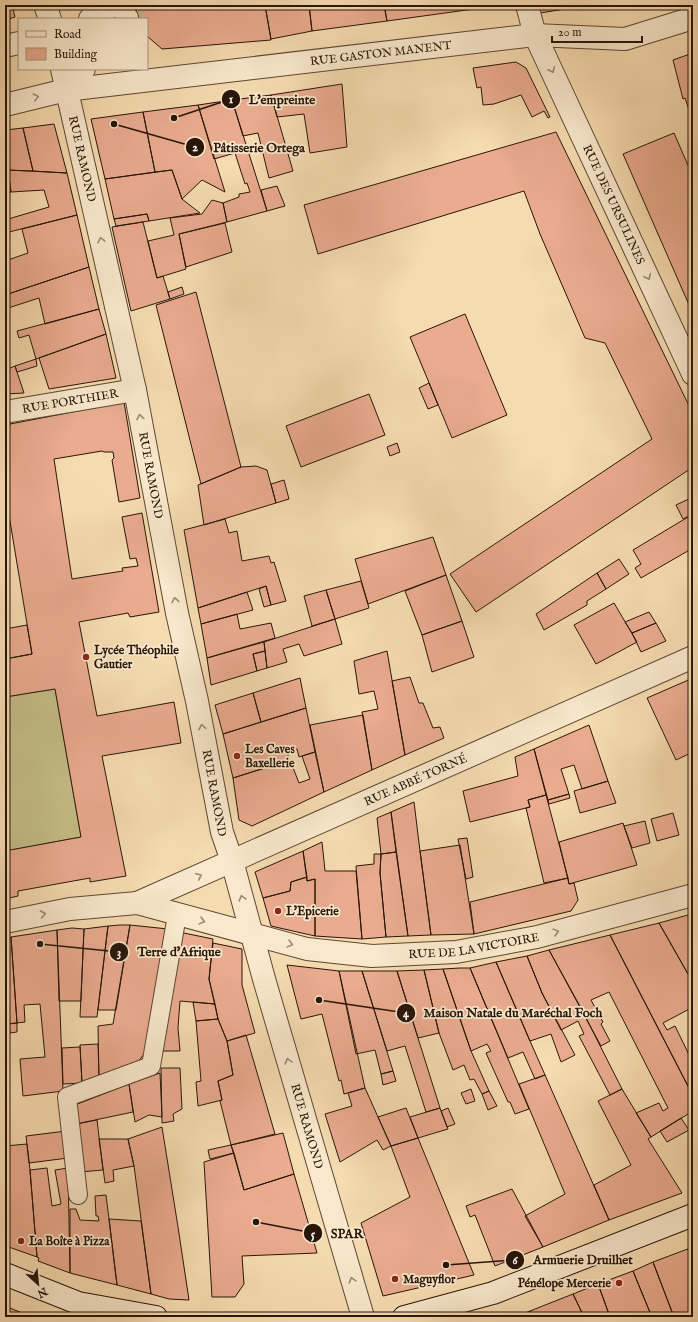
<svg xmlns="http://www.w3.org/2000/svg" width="698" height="1322" font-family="'IM FELL English',serif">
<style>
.grass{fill:#c4bd86;stroke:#766a48}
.building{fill:#eaab8f;stroke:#281609}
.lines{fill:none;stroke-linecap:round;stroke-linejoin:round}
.tertiary-tunnel{stroke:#cdb48f;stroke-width:22;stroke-dasharray:22 11;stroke-linecap:butt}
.service-casing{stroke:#5c4733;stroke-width:20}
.minor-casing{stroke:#5c4733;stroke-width:24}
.tertiary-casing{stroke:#5c4733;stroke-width:24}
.secondary-casing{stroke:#281609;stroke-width:24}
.service{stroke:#f9e8cc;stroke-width:18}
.minor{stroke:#f9e8cc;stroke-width:22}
.tertiary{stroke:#f9e8cc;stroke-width:22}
.secondary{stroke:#f9e8cc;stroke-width:22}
.oneway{stroke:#9b8a74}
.poi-dot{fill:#8f2418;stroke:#f9e8cc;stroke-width:1.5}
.labels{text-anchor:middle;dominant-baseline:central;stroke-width:3.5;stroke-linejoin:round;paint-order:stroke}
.street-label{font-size:12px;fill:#281609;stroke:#f9e8cc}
.poi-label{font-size:12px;font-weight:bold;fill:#281609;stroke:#f9e8cc;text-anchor:start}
.leader{fill:none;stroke:#281609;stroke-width:1.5}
.callout-dot{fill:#281609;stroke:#f9e8cc;stroke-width:1.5}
.mark-label{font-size:12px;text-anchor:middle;font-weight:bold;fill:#fff}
.callout-label{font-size:13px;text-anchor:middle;font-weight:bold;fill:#281609;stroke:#f9e8cc;stroke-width:3.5;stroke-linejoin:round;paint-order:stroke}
</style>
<rect width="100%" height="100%" fill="#f6dbb0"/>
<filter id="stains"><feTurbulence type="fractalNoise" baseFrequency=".005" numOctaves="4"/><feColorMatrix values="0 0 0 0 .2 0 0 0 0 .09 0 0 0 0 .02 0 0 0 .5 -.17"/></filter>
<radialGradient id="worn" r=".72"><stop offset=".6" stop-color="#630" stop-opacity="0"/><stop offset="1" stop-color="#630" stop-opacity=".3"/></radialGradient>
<path class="grass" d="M55 689 81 837 5 851V697Z"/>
<path class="building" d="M5 5H12L15 17 5 20Z
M113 5H265L271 40 162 49 147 36V19H128Z
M265 5H309L312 31 271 39Z
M309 5H384L387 21 312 31Z
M384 5H503L387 21Z
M539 5H590L540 13Z
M693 53V109L689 110 685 98 683 99 673 60Z
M516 62 526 68 550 117 548 118 544 111 532 117 521 95 494 104 483 105 481 87 477 88 473 68Z
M342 84 347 147 310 153 304 114 277 117 271 95Z
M271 95 293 171 269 178 258 133 243 136 232 100Z
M232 100 267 211 227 222 223 203 239 197V194L250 192 247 183 245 184 235 153 214 159 198 105Z
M198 105 225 192 202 180 182 199 172 170 155 172 143 112Z
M143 112 155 172 105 179 91 119Z
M54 124 67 173 33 171 23 128Z
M23 128 33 171 6 170 5 130Z
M556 132 693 414V467L476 612 450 574 652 439 605 343 585 338 540 234 524 191 318 254 304 205Z
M674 133 693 177V314L623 154Z
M5 164 6 170H8L11 192 5 193Z
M8 170 67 173 77 215 5 233V208L8 219 49 207 44 190 11 192Z
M172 170 182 199 200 213 149 221 147 214 114 219 105 179Z
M277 186 285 206 267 211 261 190Z
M212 200 223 203 227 222 179 234 186 269 157 278 148 241 174 235 170 218 202 214Z
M147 214 149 221 116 226 114 219Z
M77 215 89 267 5 295V261L28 253 22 229Z
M143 222 157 278 163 276 170 299 131 311 112 227Z
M225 223 232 252 186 267 179 234Z
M89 267 99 309 45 324 39 298 5 309V295Z
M182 287 184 294 170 299 168 292Z
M196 292 241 467 201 484 156 305Z
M99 309 106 334 36 359 29 335 19 338 17 331Z
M465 314 507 415 452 438 410 337Z
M106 334 116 378 49 389 39 358Z
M36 359 37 366 17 372 15 366Z
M15 366 24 393 5 394V370Z
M429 383 438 405 428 409 419 388Z
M369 394 385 435 301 467 286 426Z
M124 402 140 498 119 502 112 460 114 458 113 452H104L102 451 54 459 72 579 123 571 122 568 138 566 136 558 130 559 122 517 142 513 159 612 130 617 128 613 79 622 97 716 174 702 181 743 102 756 126 876 90 882V878L18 891V896L5 899V851L81 837 55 689 5 697V659L32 654 5 491V425Z
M397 443 400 452 390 456 387 447Z
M256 466 267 470 276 503 204 525 198 485 241 467Z
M284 480 289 499 276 503 271 484Z
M693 497V514L683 519 676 505Z
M693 514V548L641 578 635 568 641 564 633 550Z
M225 519 229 533 237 531 242 561 269 556 271 563 274 562 286 601 271 605 266 586 198 608 184 530Z
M433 537 446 575 368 604 355 559Z
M619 559 629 574 606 589 597 573Z
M597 573 606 589 587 601V605L544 630 536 614Z
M446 575 462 621 422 635 405 591Z
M361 581 369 608 335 619 326 590Z
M266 586 271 605 264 607 259 589Z
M326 590 335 619 312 626 304 596Z
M247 592 253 610 201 624 198 608Z
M614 603 637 642 596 664 574 625Z
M649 612 656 623 632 633 625 622Z
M237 614 240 629 271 623 275 638 207 658 201 624Z
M335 619 342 644 304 656 299 644 283 649 287 662 267 668 264 642Z
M462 621 474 657 432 672 422 635Z
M656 623 666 641 641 652 632 633Z
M27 625 32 654 5 659V629Z
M264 642 265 651 253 654 257 671 211 685 207 658Z
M265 651 267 668 257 671 253 654Z
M387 651 405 755 372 770 362 712 378 709 374 691 359 694 354 661Z
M410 677 419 703H423L433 728 440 727 444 738 405 755 392 681Z
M300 678 306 708 261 722 253 693Z
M693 678V752L676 760 647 698Z
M253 693 261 722 223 734 215 705Z
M306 708 315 752 299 757 297 749 287 753 290 760 233 778 223 734Z
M363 715 372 770 324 792 310 725Z
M589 725 608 781 582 789 574 765 561 769 569 794 548 800 534 749Z
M534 749 546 795 528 800 530 807 470 822 463 791 518 776 515 757Z
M315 752 324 792 252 826 239 820 233 778 290 760 299 783 310 779 302 756Z
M608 781 616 803 580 813 574 791Z
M569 794 570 798 549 804 548 800Z
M546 795 568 878 544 883 526 808 530 807 528 800Z
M414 802 420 851 431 935 408 936 391 812Z
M391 812 396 852 381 854 377 818Z
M673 813 679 835 657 841 651 819Z
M645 821 650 843 632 848 624 826Z
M623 823 637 865 569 884 559 842Z
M467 838 473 877 466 879 458 839Z
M322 842 325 871H356L362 939 315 936V879L307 881 303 851Z
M460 845 474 934 431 935 420 851Z
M303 851 307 877 291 882 290 891 263 898 255 872Z
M396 852 408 936 386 937 380 873 381 854Z
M374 854H381L380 873 386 937 362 939 356 866 374 864Z
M307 877V881L315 879V936L271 926 263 898 290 891 291 882Z
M568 878 569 884 574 883 578 900 571 911 474 934 470 902Z
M688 915 693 924V971L688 974 659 923Z
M659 923 688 974 693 971V1007L663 1023 667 1030 675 1026 693 1063V1073L690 1075 693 1084 688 1086 610 935Z
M120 925H130L116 1010H98L108 926Z
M130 925 168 929 149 1048 137 1063 99 1078 98 1026 113 1024Z
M108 926 97 1017H80L84 929Z
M72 928 84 929 81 1001H59L57 930Z
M57 930 63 1091 23 1096 20 1059 45 1057 40 1004 24 1005 25 1022 17 1023 11 937Z
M179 932 213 939 209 979 215 1004 180 1001 178 1028 180 1051H162Z
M610 935 693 1096V1111L651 1137 636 1113 659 1103 663 1111 668 1108 609 992 591 1000 603 1022 601 1024 610 1041 601 1046 549 950Z
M11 937 17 1023 5 1024V938Z
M213 943 242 949V985L255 1033 227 1041 218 1019 209 979Z
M549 950 582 1010 622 1089 610 1095 579 1036 584 1034 578 1021 561 1030 542 993 527 956Z
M527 956 542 993 575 1055 561 1062 551 1034 530 1041 496 962Z
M496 962 530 1041 545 1075 535 1079 523 1052 508 1058 470 968Z
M287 965 339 971 365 1088 344 1094 341 1080 339 1081 322 1014 301 1019Z
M460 968H470L529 1109 515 1114 510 1102H508L486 1053 491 1051 487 1044 471 1051 443 969Z
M443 969 471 1051 489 1091 482 1094 474 1079 470 1080 464 1065 453 1070 439 1033 424 970Z
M424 970 439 1033 418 1038 397 971Z
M339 971H362L393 1071 381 1074 375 1050 356 1054Z
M362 971H397L440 1108 426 1112 405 1046 387 1051Z
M193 1002 215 1004 218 1019 196 1021Z
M218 1019 227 1041 233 1075 218 1081 222 1100 198 1106 196 1082 201 1081 196 1021Z
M17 1023V1032L10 1033 9 1024Z
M246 1035 275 1134 231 1145 220 1101 222 1100 218 1081 233 1075 227 1041Z
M98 1044 99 1078 82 1083 80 1045Z
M80 1047 82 1083 63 1084 62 1048Z
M161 1068H180L182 1109 173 1114 174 1121 162 1123Z
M393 1071 396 1081 383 1085 381 1074Z
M160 1073 162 1117 149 1115 135 1122 129 1084Z
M545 1075 609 1220 543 1247 525 1216 565 1194 519 1084Z
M129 1084 133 1112 76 1124 75 1105Z
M365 1088 391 1146 383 1150 377 1140 340 1162 325 1114 352 1106 348 1093Z
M471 1089 475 1101 466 1104 461 1093Z
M622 1089 651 1137 648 1139 682 1193 609 1220 594 1185 631 1165 598 1101Z
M489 1091 497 1106 488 1110 482 1094Z
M406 1108 418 1138 391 1146 378 1117Z
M440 1108 448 1129 418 1138 410 1117Z
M448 1108 455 1124 447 1127 441 1111Z
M5 1115 9 1146H5Z
M681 1118 689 1130 667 1142 660 1131Z
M97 1120 103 1170 80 1172 76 1124Z
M162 1127 178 1227 189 1300 169 1299 151 1294 134 1166 128 1139Z
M66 1131 68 1158 29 1163 26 1136Z
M283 1133 294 1174 244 1190 231 1145Z
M418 1138 474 1275 383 1296 361 1223 410 1197 391 1146Z
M99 1139H128L134 1166 113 1170 114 1181 105 1183Z
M27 1144 30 1170 37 1257 6 1246 5 1241V1146Z
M231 1145 234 1153 210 1159 208 1150Z
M234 1153 244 1190 294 1174 317 1253 242 1256 244 1284 235 1297H212L204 1162Z
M47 1168 52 1206 61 1204 55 1170 68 1168 70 1273 38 1261 39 1258 37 1257 30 1170Z
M512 1189 543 1247 495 1266 475 1215 470 1217 466 1206Z
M106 1195 109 1219 117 1285 70 1273V1209H76L80 1220 99 1221 98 1216H96L95 1196Z
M109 1219 141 1221 151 1294 117 1285Z
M693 1247V1317H674L653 1262Z
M653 1262 672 1312 661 1317H652L651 1315 633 1271Z
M633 1271 651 1315 646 1317H610L598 1284Z
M598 1284 610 1317H584L573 1294Z
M573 1294 584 1317H532L530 1311Z
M5 1306 32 1317H5Z
M530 1311 532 1317H515Z"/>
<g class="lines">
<path class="tertiary-tunnel" d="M127 18 136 5"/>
<defs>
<path id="service" d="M78 1195 67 1097 151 1066 177 915"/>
<g id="minor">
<path d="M45 5 50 19"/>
<path id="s1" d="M527 5 535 35 693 374"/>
<path id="s2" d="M62 69 135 390 177 613 197 701 222 832 232 861 264 979 363 1317"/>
<path id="s3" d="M66 90 535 35 625 39 693 18"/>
<path id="s4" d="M5 412 135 390"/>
<path id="s5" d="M137 903 307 949 372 956 456 952 537 937 693 895"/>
<path id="s6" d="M5 922 70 909 137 903 693 657"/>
</g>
<path id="tertiary" d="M90 19 113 5
M126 19 127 18
M5 46 19 43
M5 105 66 90 84 69"/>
<path id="secondary" d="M5 1274 78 1303 156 1317
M404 1317 493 1293 693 1215"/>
</defs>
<use href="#service" class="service-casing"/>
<use href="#minor" class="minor-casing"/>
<use href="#tertiary" class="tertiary-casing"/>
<use href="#secondary" class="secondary-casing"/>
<use href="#service" class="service"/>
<use href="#minor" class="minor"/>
<use href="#tertiary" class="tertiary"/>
<use href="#secondary" class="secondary"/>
</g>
<defs><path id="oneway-chevron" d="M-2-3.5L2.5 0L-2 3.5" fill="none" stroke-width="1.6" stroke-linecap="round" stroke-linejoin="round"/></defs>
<g class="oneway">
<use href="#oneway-chevron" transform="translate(552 70) rotate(65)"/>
<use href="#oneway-chevron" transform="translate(36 97) rotate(-14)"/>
<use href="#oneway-chevron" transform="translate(101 240) rotate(-103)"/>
<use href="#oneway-chevron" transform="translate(648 277) rotate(65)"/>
<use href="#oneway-chevron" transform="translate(140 417) rotate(-101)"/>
<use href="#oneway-chevron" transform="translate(175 600) rotate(-101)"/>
<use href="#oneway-chevron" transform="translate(202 727) rotate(-101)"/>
<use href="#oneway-chevron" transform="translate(199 876) rotate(-25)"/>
<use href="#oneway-chevron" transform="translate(242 898) rotate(-105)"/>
<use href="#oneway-chevron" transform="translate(43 914) rotate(-11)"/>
<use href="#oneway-chevron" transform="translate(202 921) rotate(15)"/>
<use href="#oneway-chevron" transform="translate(556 932) rotate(-15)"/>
<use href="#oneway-chevron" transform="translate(290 944) rotate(15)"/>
<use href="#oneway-chevron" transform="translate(288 1061) rotate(-106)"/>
<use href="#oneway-chevron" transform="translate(352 1280) rotate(-107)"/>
</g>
<g class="poi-dot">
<circle cx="86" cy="657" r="4"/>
<circle cx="237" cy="756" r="4"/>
<circle cx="278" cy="911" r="4"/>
<circle cx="21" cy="1241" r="4"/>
<circle cx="395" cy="1279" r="4"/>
<circle cx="619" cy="1283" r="4"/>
</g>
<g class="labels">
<g class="street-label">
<text stroke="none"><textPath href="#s3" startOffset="317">RUE GASTON MANENT</textPath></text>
<text stroke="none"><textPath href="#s2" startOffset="92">RUE RAMOND</textPath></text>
<text stroke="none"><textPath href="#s1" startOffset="218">RUE DES URSULINES</textPath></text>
<text stroke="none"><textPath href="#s4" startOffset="66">RUE PORTHIER</textPath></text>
<text stroke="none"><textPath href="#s2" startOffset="416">RUE RAMOND</textPath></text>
<text stroke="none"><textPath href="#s6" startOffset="438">RUE ABBÉ TORNÉ</textPath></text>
<text stroke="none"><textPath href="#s2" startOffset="740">RUE RAMOND</textPath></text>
<text stroke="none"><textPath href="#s5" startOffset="344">RUE DE LA VICTOIRE</textPath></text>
<text stroke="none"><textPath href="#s2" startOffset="1086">RUE RAMOND</textPath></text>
</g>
<g class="poi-label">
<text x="94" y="650">Lycée Théophile<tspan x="94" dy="14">Gautier</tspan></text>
<text x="245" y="749">Les Caves<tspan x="245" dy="14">Baxellerie</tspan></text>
<text x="286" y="911">L'Epicerie</text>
<text x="29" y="1241">La Boîte à Pizza</text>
<text x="403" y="1279">Maguyflor</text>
<text x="611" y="1283" text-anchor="end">Pénélope Mercerie</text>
</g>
</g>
<path class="leader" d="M174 118L231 99M114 124L195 147M40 944L119 952M319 1000L406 1013M256 1222L313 1233M446 1265L515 1260"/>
<g class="callout-dot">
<circle cx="174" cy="118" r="4"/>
<circle cx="114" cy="124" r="4"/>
<circle cx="40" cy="944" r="4"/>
<circle cx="319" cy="1000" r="4"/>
<circle cx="256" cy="1222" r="4"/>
<circle cx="446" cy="1265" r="4"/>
<circle cx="231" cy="99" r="10"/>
<circle cx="195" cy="147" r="10"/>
<circle cx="119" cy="952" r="10"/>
<circle cx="406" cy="1013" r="10"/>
<circle cx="313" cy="1233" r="10"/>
<circle cx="515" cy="1260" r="10"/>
</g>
<g class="mark-label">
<text x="231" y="103">1</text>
<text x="195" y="151">2</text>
<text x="119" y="956">3</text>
<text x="406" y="1017">4</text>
<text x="313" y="1238">5</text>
<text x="515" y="1264">6</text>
</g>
<g class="callout-label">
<text x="282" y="104">L'empreinte</text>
<text x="259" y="152">Pâtisserie Ortega</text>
<text x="179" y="956">Terre d'Afrique</text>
<text x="513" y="1017">Maison Natale du Maréchal Foch</text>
<text x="347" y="1238">SPAR</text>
<text x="583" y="1264">Armuerie Druilhet</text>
</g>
<rect width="698" height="1322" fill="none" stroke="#f6dbb0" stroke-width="20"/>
<rect x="6" y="6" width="686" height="1310" fill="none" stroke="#281609" stroke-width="2"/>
<rect x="10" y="10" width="678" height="1302" fill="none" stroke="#281609"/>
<rect x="18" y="18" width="130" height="52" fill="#f9e8cc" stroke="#a5947e"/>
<rect x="26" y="31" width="20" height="6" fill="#f9e8cc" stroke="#a5947e"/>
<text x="54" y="38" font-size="12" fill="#281609">Road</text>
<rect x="26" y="48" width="20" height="12" fill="#eaab8f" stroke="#a5947e"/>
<text x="54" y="58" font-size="12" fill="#281609">Building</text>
<g transform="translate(38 1284) rotate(153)" stroke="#f9e8cc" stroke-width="3" paint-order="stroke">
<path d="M0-3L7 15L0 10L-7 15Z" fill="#281609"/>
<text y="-6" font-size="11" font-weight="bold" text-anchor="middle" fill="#281609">N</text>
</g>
<path d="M552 36v6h90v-6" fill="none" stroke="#281609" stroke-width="2"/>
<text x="558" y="36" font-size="12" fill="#281609" stroke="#f9e8cc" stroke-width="3" paint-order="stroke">20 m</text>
<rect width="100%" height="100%" filter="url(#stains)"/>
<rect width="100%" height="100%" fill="url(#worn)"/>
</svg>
